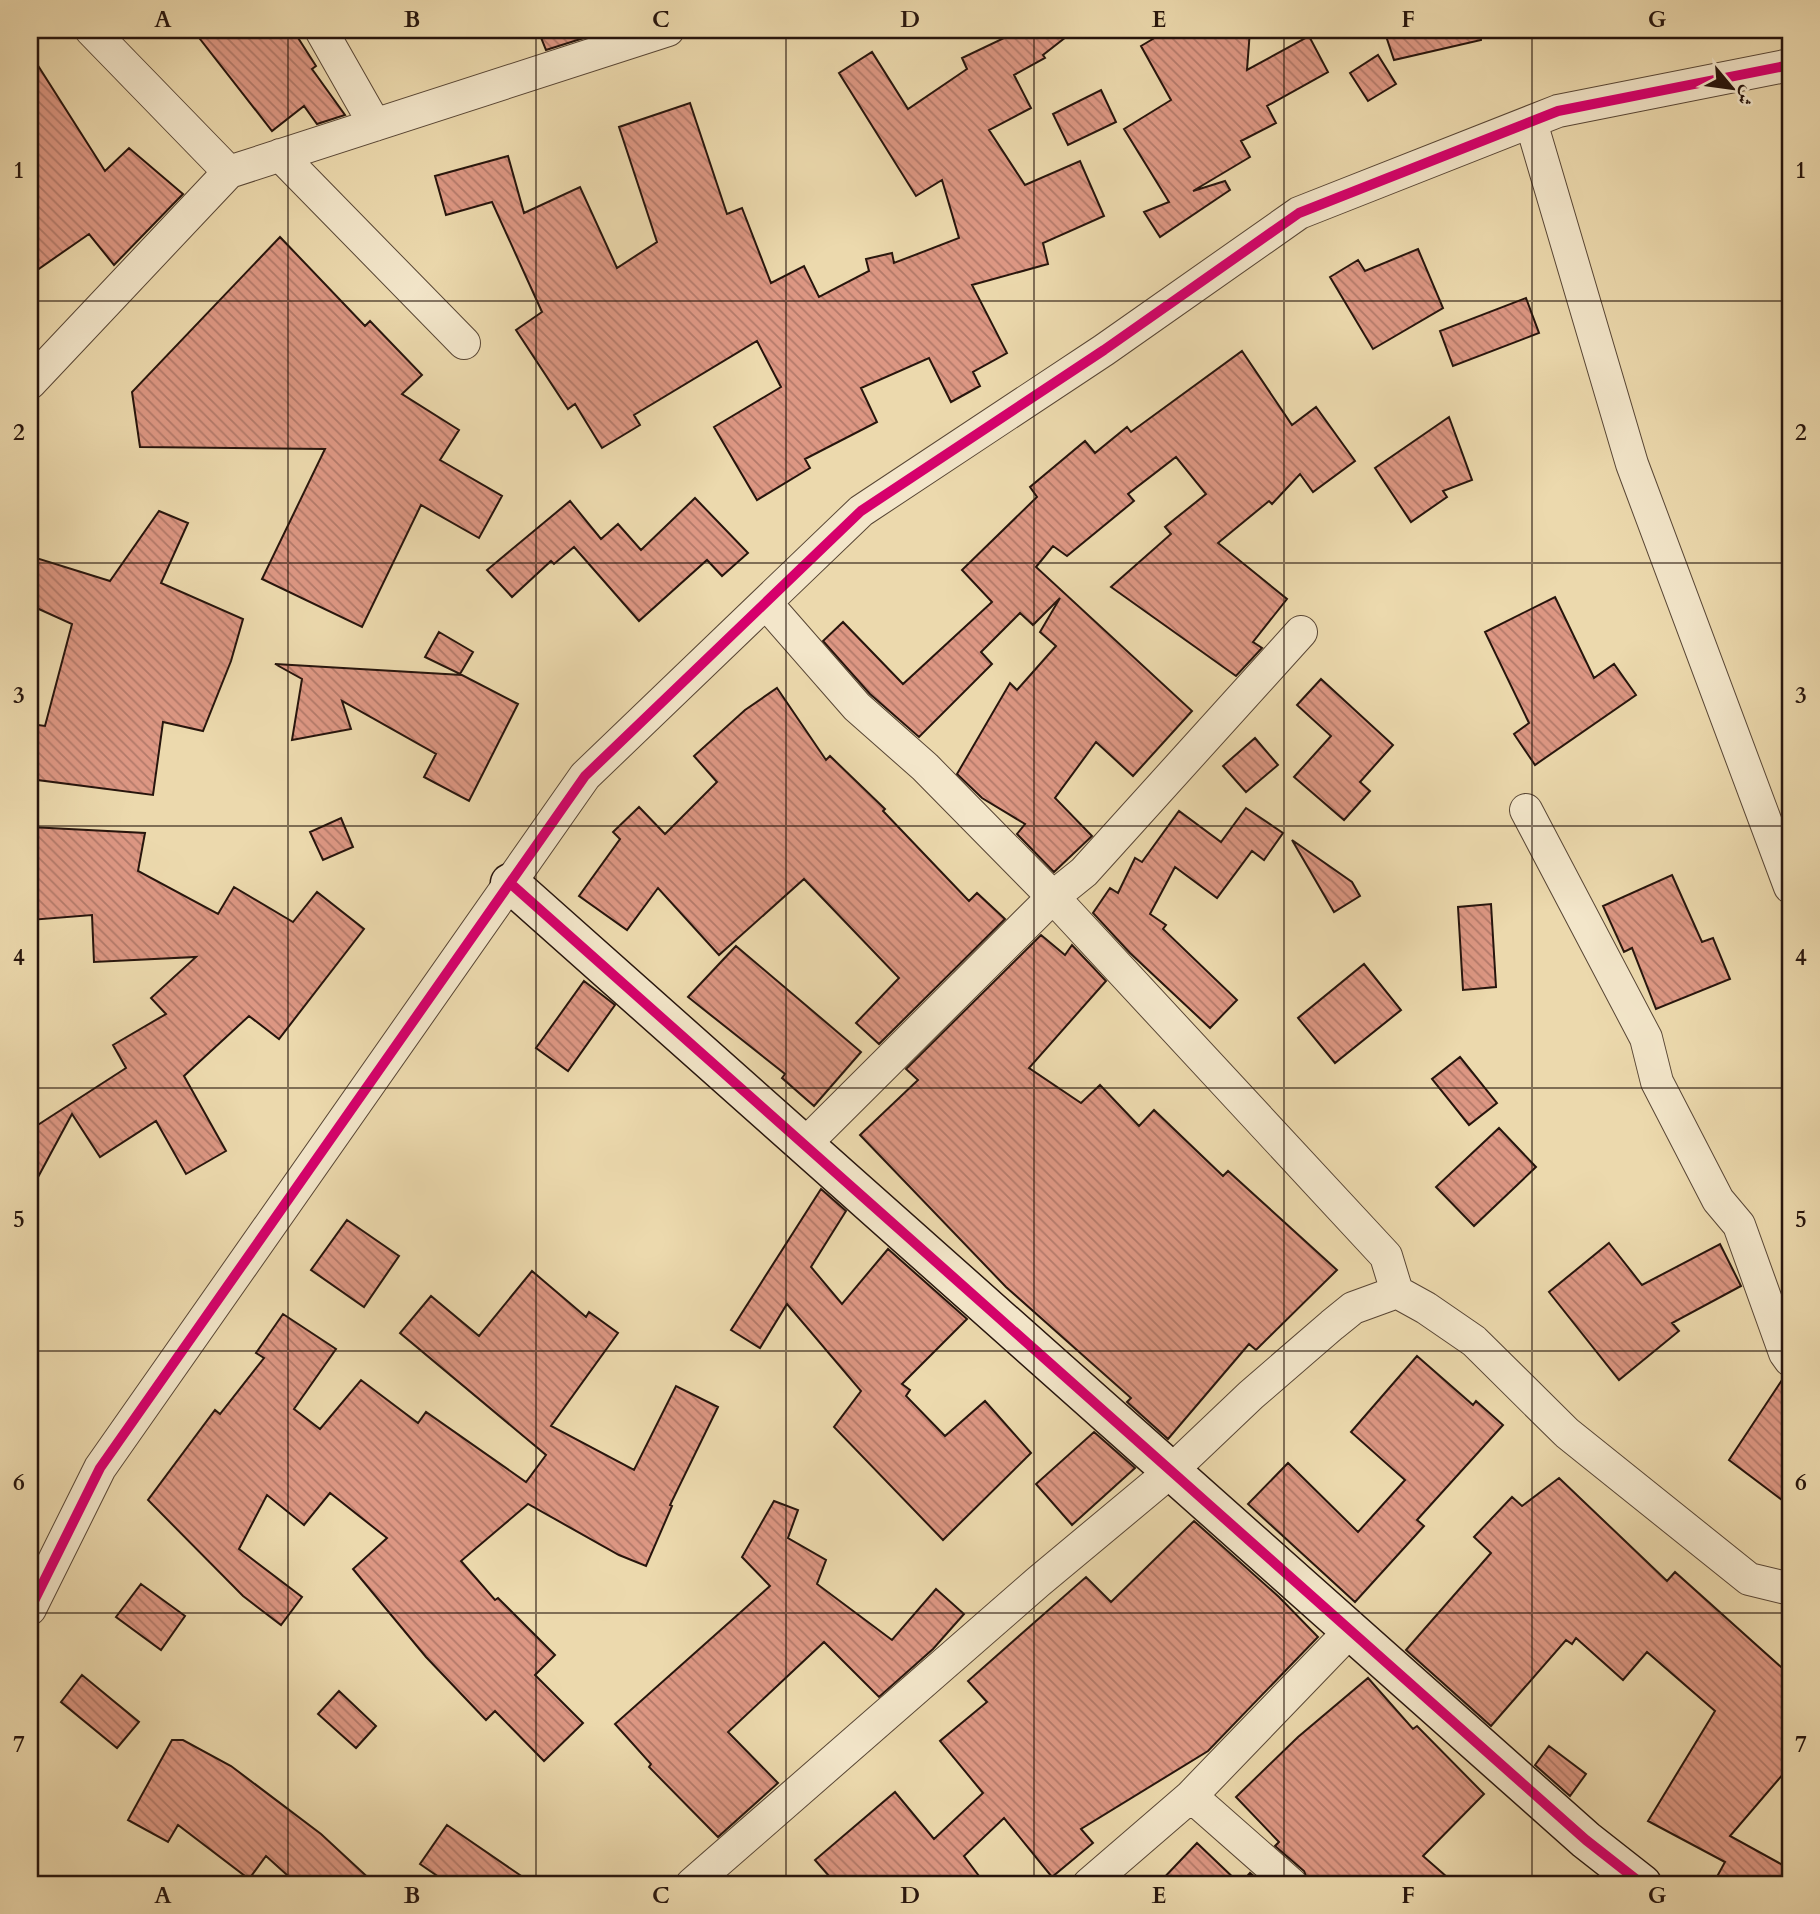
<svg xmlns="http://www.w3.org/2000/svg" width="1820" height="1914" font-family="Cardo,Amiri,serif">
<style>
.building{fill:url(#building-back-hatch);stroke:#27150d;stroke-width:2}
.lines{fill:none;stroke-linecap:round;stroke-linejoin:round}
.street-casing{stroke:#584635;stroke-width:34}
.secondary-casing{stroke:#27150d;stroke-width:41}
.street{stroke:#f3e6ca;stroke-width:32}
.secondary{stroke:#f3e6ca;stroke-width:38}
.cycleway-casing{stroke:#f3e6ca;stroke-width:15}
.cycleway{stroke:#d6006c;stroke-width:10}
.grid{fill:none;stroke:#27150d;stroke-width:2;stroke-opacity:0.55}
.neatline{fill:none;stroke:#27150d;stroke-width:2.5}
.grid-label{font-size:23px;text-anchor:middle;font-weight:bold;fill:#27150d}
</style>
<defs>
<pattern id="building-back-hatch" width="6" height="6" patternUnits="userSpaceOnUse" patternTransform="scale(1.75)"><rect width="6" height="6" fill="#dd9783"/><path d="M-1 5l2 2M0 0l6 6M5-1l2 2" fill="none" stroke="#b37a6a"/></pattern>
</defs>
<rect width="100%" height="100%" fill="#ecd9ad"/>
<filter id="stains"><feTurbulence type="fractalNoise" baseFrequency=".00286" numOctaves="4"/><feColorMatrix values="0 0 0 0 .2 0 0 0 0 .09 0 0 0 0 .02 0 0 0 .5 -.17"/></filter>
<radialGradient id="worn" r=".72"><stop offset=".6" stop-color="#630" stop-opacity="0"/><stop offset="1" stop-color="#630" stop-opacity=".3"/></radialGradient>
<path class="building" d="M193 30H293L316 66 312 69 345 115 317 124 304 106 272 131Z
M538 30H609L546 50Z
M1021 30H1075L1043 55 1045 58 1014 75 1031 108 989 130 1025 185 1080 161 1104 216 1043 243 1048 264 972 285 1007 353 973 372 980 386 951 402 929 358 861 388 877 422 805 459 810 468 757 500 714 427 781 387 757 341 634 415 640 425 602 448 575 404 568 409 516 330 542 312 492 202 446 215 435 176 508 156 524 213 580 187 617 268 657 242 619 127 690 103 727 214 742 208 771 283 804 266 819 297 869 271 866 259 892 253 894 263 959 238 942 180 916 196 839 73 872 52 908 109 967 69 962 58Z
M1168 30H1250L1247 70 1309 36 1328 72 1267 106 1276 123 1241 141 1250 157 1193 191 1225 181 1230 190 1160 237 1144 212 1169 202 1124 129 1171 100 1141 46Z
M1384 30H1480L1481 40 1394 60Z
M30 53 105 171 129 148 183 194 114 265 89 234 30 275Z
M1378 55 1396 84 1368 101 1350 73Z
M1101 90 1116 122 1068 145 1053 114Z
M280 237 365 326 370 321 422 375 402 394 459 430 440 460 502 496 479 538 421 505 362 627 262 579 325 449 140 447 132 392Z
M1418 249 1443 308 1373 349 1330 277 1358 260 1365 271Z
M1526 298 1539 333 1453 366 1440 331Z
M1242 351 1292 425 1316 407 1355 461 1313 492 1300 474 1272 504 1269 501 1218 543 1287 599 1253 642 1262 648 1236 676 1111 587 1171 534 1165 527 1206 494 1176 457 1128 494 1134 501 1067 556 1053 546 1036 567 1192 711 1133 776 1096 742 1055 798 1092 836 1054 872 1017 834 1025 824 982 798 957 774 1010 683 1017 690 1056 646 1040 632 1060 598 1033 625 1020 613 981 652 992 664 919 737 870 694 823 641 843 622 903 684 992 602 962 570 1037 497 1030 487 1085 441 1095 453 1127 427 1131 432Z
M1449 417 1472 480 1443 491 1447 497 1411 522 1375 468Z
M695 498 748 553 722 576 707 560 639 621 574 547 554 564 551 561 512 597 487 570 570 501 601 539 618 524 641 550Z
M159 511 188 523 161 583 243 619 231 661 203 731 163 722 153 795 30 779V724L45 726 72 624 30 605V556L110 581Z
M1555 597 1594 678 1614 664 1636 695 1535 765 1514 734 1529 723 1485 632Z
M439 632 473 652 460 674 425 657Z
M275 664 462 675 518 704 469 801 424 777 436 754 342 701 351 729 292 740 302 679Z
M1321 679 1393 745 1360 782 1370 791 1344 820 1294 777 1331 736 1297 705Z
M777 688 826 760 830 756 885 809 883 811 969 901 977 893 1005 919 879 1044 856 1023 899 978 804 879 719 955 658 888 627 930 579 896 620 839 613 832 639 807 665 834 717 782 694 756 745 710Z
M1255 738 1278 765 1246 792 1223 766Z
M1246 808 1283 833 1264 860 1252 851 1217 898 1175 867 1150 914 1166 925 1163 929 1237 1000 1210 1028 1130 953 1093 913 1110 888 1118 893 1135 858 1142 862 1179 811 1221 842Z
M341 818 353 847 323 860 310 832Z
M30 827 145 833 138 871 218 914 234 887 293 922 317 892 364 929 279 1039 249 1016 184 1076 226 1151 186 1174 156 1121 100 1157 72 1114 30 1192V1130L126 1068 113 1045 166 1014 151 998 196 957 94 962 92 915 30 920Z
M1292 840 1352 882 1360 896 1334 912Z
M1672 875 1702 942 1713 938 1730 979 1656 1009 1632 948 1624 952 1603 906Z
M1491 904 1496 987 1463 990 1458 907Z
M1041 935 1065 955 1072 945 1106 981 1029 1068 1081 1103 1100 1085 1139 1126 1154 1110 1223 1176 1228 1171 1337 1270 1256 1350 1249 1344 1168 1439 1127 1402 1131 1398 1006 1287 860 1135 918 1080 906 1069Z
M736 946 861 1052 814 1106 782 1078 785 1074 688 997Z
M1364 964 1401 1010 1335 1063 1298 1018Z
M584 981 615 1005 568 1071 536 1048Z
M1460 1057 1497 1103 1469 1125 1432 1079Z
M1499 1128 1536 1167 1474 1226 1436 1187Z
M821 1189 846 1211 811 1267 842 1304 888 1249 967 1319 902 1384 910 1390 906 1396 945 1436 985 1401 1031 1453 943 1540 834 1427 861 1391 787 1304 760 1348 731 1330Z
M347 1220 399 1256 364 1307 311 1270Z
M1609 1243 1642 1285 1720 1244 1741 1286 1672 1323 1679 1331 1619 1380 1549 1292Z
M532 1271 586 1317 589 1312 618 1333 551 1426 634 1470 676 1386 718 1407 670 1505 672 1506 646 1566 619 1555 528 1504 461 1561 495 1600 498 1598 555 1655 535 1675 583 1723 544 1761 495 1711 486 1720 426 1657 353 1569 387 1538 330 1493 304 1525 267 1495 239 1549 302 1597 281 1625 243 1596 148 1500 215 1410 220 1414 264 1358 256 1353 283 1314 336 1349 294 1409 320 1429 361 1380 418 1423 426 1412 526 1482 546 1455 400 1333 431 1296 479 1336Z
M1417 1356 1473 1405 1476 1401 1503 1425 1417 1520 1424 1526 1355 1602 1248 1504 1288 1463 1358 1532 1405 1480 1351 1432Z
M1784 1377 1790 1378V1506L1729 1460Z
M1094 1432 1135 1468 1072 1525 1036 1484Z
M1559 1478 1667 1581 1675 1572 1790 1675V1766L1730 1836 1790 1869V1884H1713L1725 1862 1648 1821 1715 1711 1647 1652 1623 1680 1576 1638 1572 1644 1566 1640 1491 1726 1406 1650 1491 1553 1474 1537 1512 1497 1522 1506Z
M774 1501 798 1510 788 1538 826 1560 817 1584 892 1640 936 1589 964 1614 933 1649 879 1697 824 1642 728 1732 778 1783 718 1837 649 1767 651 1764 615 1724 770 1586 742 1557Z
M1194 1521 1279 1597 1318 1637 1208 1751 1081 1829 1093 1843 1052 1877 1004 1818 964 1856 985 1884H836L815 1860 895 1792 934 1839 983 1793 940 1741 987 1702 968 1681 1086 1577 1111 1602Z
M141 1584 185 1616 161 1650 116 1617Z
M82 1675 139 1722 117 1748 61 1702Z
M1368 1678 1413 1729 1417 1726 1484 1794 1423 1856 1455 1884H1309L1304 1871 1275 1846 1279 1842 1236 1797 1298 1737Z
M339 1691 376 1726 356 1748 318 1714Z
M172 1740H183L231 1766 321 1834 375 1884H297L266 1856 249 1879 178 1825 168 1842 128 1820Z
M1549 1746 1586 1774 1570 1796 1535 1765Z
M447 1825 533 1884H449L420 1864Z
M1197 1843 1240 1884 1250 1873 1263 1884H1158Z"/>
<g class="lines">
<defs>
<path id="street" d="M91 30 229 172
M321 30 375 125
M1531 122 1632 464 1790 887
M280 155 464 343
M30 383 229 172 668 30
M766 603 857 707 925 767 1053 897 1386 1256 1397 1292
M1526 810 1646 1038 1657 1082 1718 1200 1739 1225 1785 1353 1790 1360
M804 1145 1053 897 1084 872 1301 632
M30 1609 100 1468 585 776 861 511 1104 350 1299 213 1558 111 1790 65
M1191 1796 1291 1884
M692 1884 1038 1582 1170 1472 1251 1395 1332 1325 1353 1308 1397 1292 1426 1308 1474 1341 1567 1433 1749 1579 1790 1589
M1089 1884 1191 1796 1350 1631"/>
<path id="secondary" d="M510 883 1586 1840 1642 1884"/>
</defs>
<use href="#street" class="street-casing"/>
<use href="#secondary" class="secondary-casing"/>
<use href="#street" class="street"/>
<use href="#secondary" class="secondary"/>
<defs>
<path id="cycleway" d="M510 883 1586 1840 1642 1884
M30 1609 100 1468 585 776 861 511 1104 350 1299 213 1558 111 1790 65"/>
</defs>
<use href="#cycleway" class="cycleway-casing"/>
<use href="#cycleway" class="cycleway"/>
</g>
<path class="grid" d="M288 30V1884M536 30V1884M786 30V1884M1034 30V1884M1284 30V1884M1532 30V1884M30 301H1790M30 563H1790M30 826H1790M30 1088H1790M30 1351H1790M30 1613H1790"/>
<rect width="1820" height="1914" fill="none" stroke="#ecd9ad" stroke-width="77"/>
<g transform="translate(1732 88) rotate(119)" stroke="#f3e6ca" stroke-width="5" paint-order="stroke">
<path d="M0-5L12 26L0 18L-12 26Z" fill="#27150d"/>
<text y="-10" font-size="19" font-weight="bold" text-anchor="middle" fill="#27150d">ش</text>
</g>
<rect x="38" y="38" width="1744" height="1838" class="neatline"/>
<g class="grid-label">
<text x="163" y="27">A</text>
<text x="412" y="27">B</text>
<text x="661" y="27">C</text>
<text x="910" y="27">D</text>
<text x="1159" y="27">E</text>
<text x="1408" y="27">F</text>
<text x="1657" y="27">G</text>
<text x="19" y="178">1</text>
<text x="1801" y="178">1</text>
<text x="19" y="440">2</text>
<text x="1801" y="440">2</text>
<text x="19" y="703">3</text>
<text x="1801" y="703">3</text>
<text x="19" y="965">4</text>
<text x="1801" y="965">4</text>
<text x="19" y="1227">5</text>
<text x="1801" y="1227">5</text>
<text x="19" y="1490">6</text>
<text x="1801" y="1490">6</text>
<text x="19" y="1752">7</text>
<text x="1801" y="1752">7</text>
<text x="163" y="1903">A</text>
<text x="412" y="1903">B</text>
<text x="661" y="1903">C</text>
<text x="910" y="1903">D</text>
<text x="1159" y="1903">E</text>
<text x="1408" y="1903">F</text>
<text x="1657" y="1903">G</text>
</g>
<rect width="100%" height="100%" filter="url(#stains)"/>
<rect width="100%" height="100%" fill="url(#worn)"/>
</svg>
